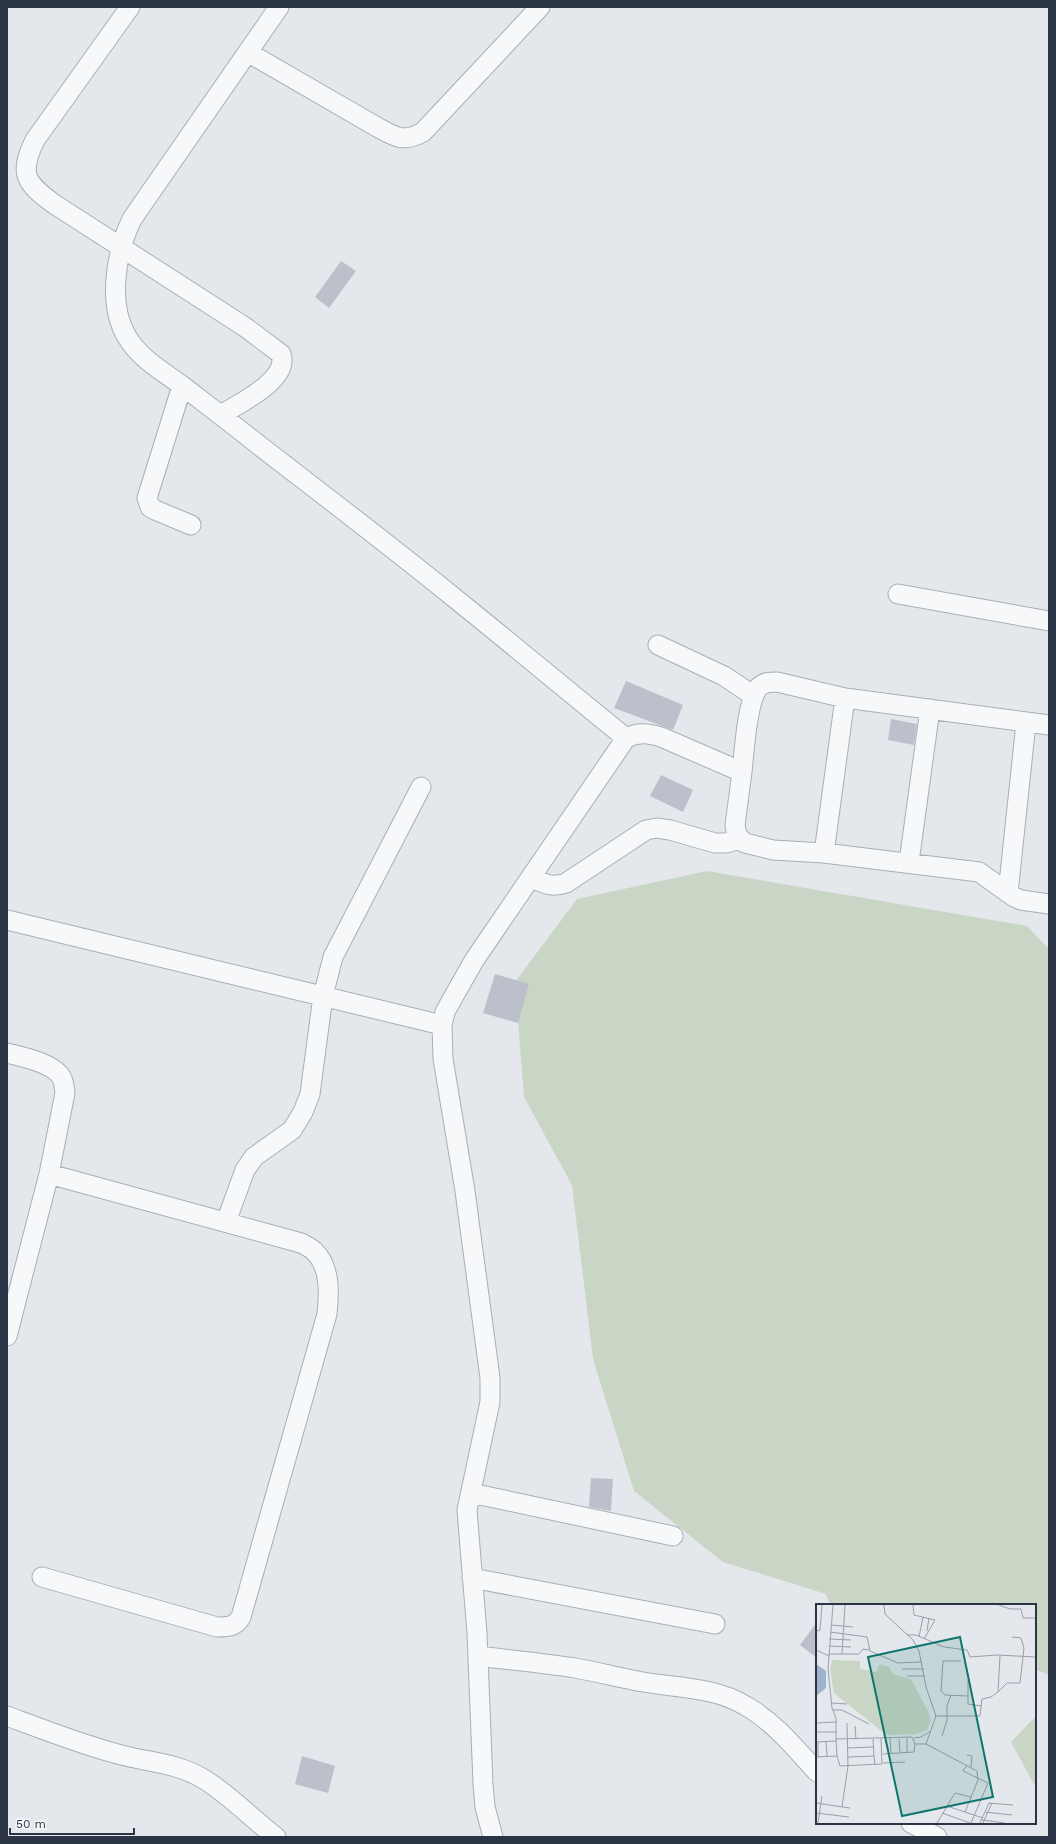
<svg xmlns="http://www.w3.org/2000/svg" width="1056" height="1844" font-family="'Work Sans',sans-serif">
<style>
.green{fill:#c9d6c5}
.building{fill:#bbc0ca}
.lines{fill:none;stroke-linecap:round;stroke-linejoin:round}
.street-casing{stroke:#a9aeb7;stroke-width:21}
.street{stroke:#f7f8fa;stroke-width:19}
.inset-road{fill:none;stroke:#9a9fa9;stroke-width:1}
.view{fill:#0f766e;fill-opacity:0.15;stroke:#0f766e;stroke-width:2}
.inset-edge{fill:none;stroke:#2b3445;stroke-width:2}
</style>
<rect width="100%" height="100%" fill="#e4e7ec"/>
<path class="green" d="M707 871 1027 926 1049 949V1675L1035 1669V1605H830L826 1594 723 1562 634 1491 593 1359 572 1185 524 1097 515 982 577 899Z"/>
<path class="building" d="M341 261 356 271 329 308 315 297Z
M626 681 683 705 673 730 614 708Z
M891 719 917 724 914 745 888 740Z
M661 775 693 790 683 812 650 796Z
M495 974 529 984 518 1023 483 1013Z
M591 1478 613 1479 611 1511 589 1507Z
M817 1622V1658L800 1645Z
M302 1756 335 1766 328 1793 295 1784Z"/>
<g class="lines">
<defs>
<path id="street" d="M130 7 35 140C18 175 26 183 54 204L245 327 281 354C290 380 239 403 221 415
M279 7 132 219C116 252 107 304 127 337 141 360 164 372 184 387 210 407 235 426 260 446 326 497 392 547 457 600 513 645 569 692 626 738
M249 53 377 127C395 137 404 143 423 132L540 7
M182 386 147 498 150 507 155 510 191 525
M898 594 1049 621
M658 645 724 676 754 696
M742 772C744 754 747 699 759 687 764 682 770 682 777 682L845 698 1049 725
M824 853 845 698
M909 862 930 709
M531 877C545 884 551 888 566 883L646 830 657 828 670 830 715 843H726L740 839
M1008 893 1026 723
M7 920 442 1025
M7 1053C22 1057 49 1062 60 1075 64 1080 64 1086 65 1093L49 1174 7 1336
M226 1222 245 1170 254 1157 292 1130 303 1112 310 1094 323 996 333 957 421 787
M471 1493 673 1536
M42 1577 217 1627C228 1627 235 1627 241 1617L327 1314C329 1294 331 1267 314 1251 311 1248 305 1245 301 1243L49 1174
M472 1578 715 1624
M478 1656C510 1660 543 1663 575 1668 598 1672 620 1678 643 1682 678 1688 715 1687 746 1706 774 1722 795 1748 817 1772
M7 1716C42 1729 78 1743 114 1753 143 1762 175 1762 202 1778 229 1794 251 1818 276 1837
M911 1823 937 1837
M493 1837 485 1807 483 1784 477 1633 467 1510 490 1402V1378L465 1191 443 1059 442 1025 445 1012 455 994 475 959 626 738C638 732 648 733 661 737L742 772 735 825 737 836 745 843 773 850 824 853 979 872 1014 897 1021 900 1049 904"/>
</defs>
<use href="#street" class="street-casing"/>
<use href="#street" class="street"/>
</g>
<g transform="translate(816 1604)">
<rect width="220" height="220" fill="#e4e7ec"/>
<path d="M16 56 44 57V65L60 68 64 60 73 63 77 70 95 75 112 107 115 117 111 126 100 130 72 131 64 126 18 89 14 65ZM220 112V184L195 138Z" fill="#c9d6c5"/>
<path d="M0 60 10 67V84L0 92Z" fill="#9fb4cc"/>
<path class="inset-road" d="M17 1 12 65 16 104 20 114V135M97 1 98 11 119 16 108 35M183 1 194 5H205L207 14H220M15 21 37 23M0 27 4 26 6 1M111 27 113 14M14 28 51 33 54 47 82 59 106 58M91 31H100L128 43 151 46 154 53 181 51 220 53M103 33 107 13M13 35 35 36M13 42 35 43M0 46 13 52M13 50H43L47 45 53 46M26 50 29 1M145 57H127L125 87 129 91 152 92M86 65H108M91 72H109M152 77V100L166 102M182 88 191 79H204L208 44 205 34 196 33M16 99 31 100M17 106H26L53 120M120 112H164L166 95 175 93 182 88 184 52M0 119 20 118M39 122 40 135M0 128H20M126 132 131 116V102L135 91M74 134 75 149M91 134V148M98 134 105 133 115 127M57 135 58 152M83 135 84 148M10 137 11 152M0 138 20 137M2 138V153M110 140 161 167 162 176 149 208M31 144 57 143M67 150 98 148 99 140M151 151 156 152 155 163M21 152 24 162 66 160 65 134M0 153 21 152 20 135 96 133 99 140H110L120 112 110 83 103 47 97 36 69 10 68 1M32 153 58 152 59 160M67 159 89 158M151 161 147 167 172 179 155 219M0 199 34 204M131 202 167 214M26 203 32 162 31 119M169 208 196 211M0 209 33 213M126 209 154 219M166 216 189 219M2 219 6 192M121 219 139 189 155 193M164 219 173 199 197 201M167 219 176 199"/>
<path class="view" d="M144 33 177 193 86 212 52 53Z"/>
<rect width="220" height="220" class="inset-edge"/>
</g>
<rect width="1056" height="1844" fill="none" stroke="#2b3445" stroke-width="16"/>
<path d="M10 1828v6h124v-6" fill="none" stroke="#2b3445" stroke-width="2"/>
<text x="16" y="1828" font-size="12" fill="#2b3445" stroke="#f4f6f9" stroke-width="3" paint-order="stroke">50 m</text>
</svg>
